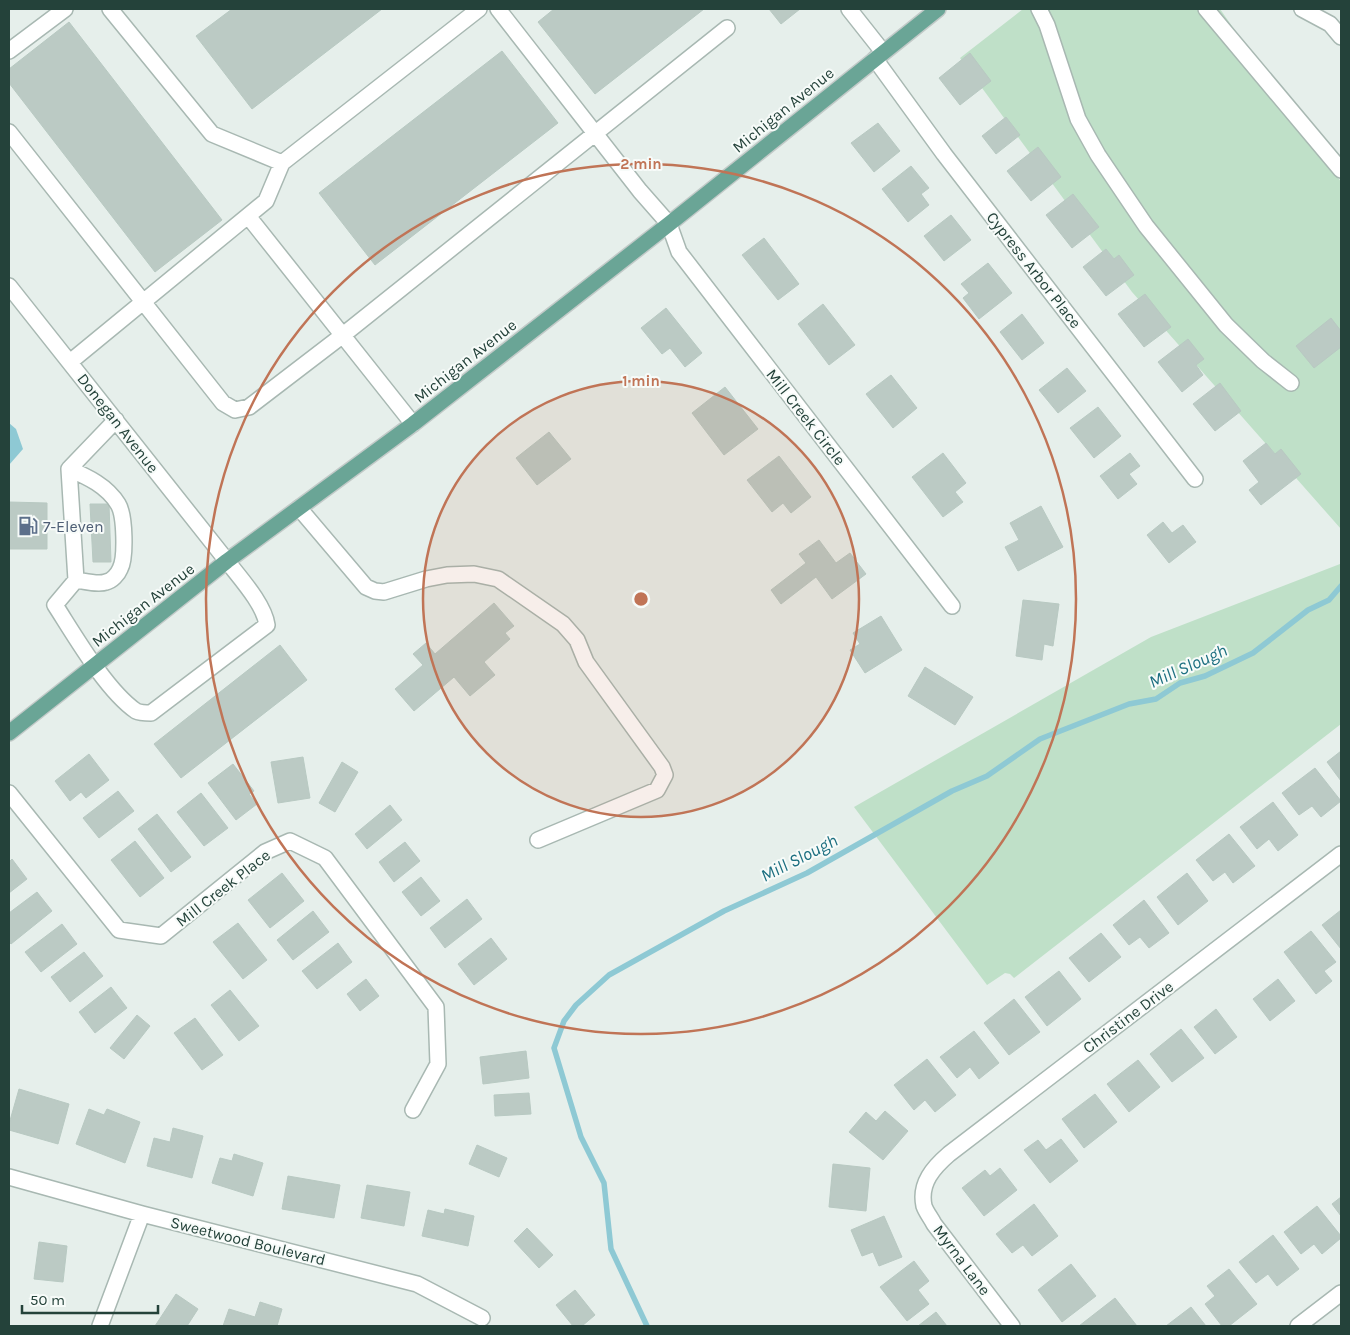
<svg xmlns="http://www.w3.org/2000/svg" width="1350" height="1335" font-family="Karla,sans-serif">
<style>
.green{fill:#bfe0c8}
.water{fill:#8ec9d4}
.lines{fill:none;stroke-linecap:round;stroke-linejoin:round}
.stream{stroke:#8ec9d4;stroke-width:5.5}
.building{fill:#bbcac4;stroke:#b8c9c2}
.minor-casing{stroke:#a8b8b2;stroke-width:18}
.major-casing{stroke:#c2cac8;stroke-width:18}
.minor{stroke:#fff;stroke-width:15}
.major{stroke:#6aa596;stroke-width:15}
.ring{fill:none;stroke:#c07456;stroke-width:2.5}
.labels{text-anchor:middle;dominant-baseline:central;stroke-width:4;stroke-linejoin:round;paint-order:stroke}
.street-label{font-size:16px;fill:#24423a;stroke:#f7fbf9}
.service-label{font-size:16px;fill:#4e5e75;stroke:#f7fbf9;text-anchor:start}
.water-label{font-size:18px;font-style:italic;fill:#1c6f80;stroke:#f7fbf9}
.centre{fill:#c07456;stroke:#f7fbf9;stroke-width:2.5}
.ring-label{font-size:15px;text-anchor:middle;font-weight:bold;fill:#c07456;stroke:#f7fbf9;stroke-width:4;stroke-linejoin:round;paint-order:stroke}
</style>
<rect width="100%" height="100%" fill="#e6efeb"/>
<path class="green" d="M1023 9H1220L1341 182V529L1132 292 960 58Z
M1341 557V724L1014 978 1010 974 1005 973 987 985 854 807 1151 637 1340 564Z"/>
<path class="water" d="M9 423 16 429 23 449 9 465Z"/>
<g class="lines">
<path class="stream" d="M647 1326 611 1249 604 1183 581 1137 554 1048 564 1021 576 1005 609 975 724 911 807 873 952 791 987 776 1040 739 1129 704 1156 699 1180 683 1205 676 1253 653 1308 610 1329 600 1341 586"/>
</g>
<path class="building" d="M232 9H382L252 109 196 36Z
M554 9H704L595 94 538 22Z
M769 9H800L781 24Z
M69 22 222 220 155 272 9 83V69Z
M502 51 558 123 375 265 319 193Z
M970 53 991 81 960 105 939 78Z
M1006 117 1020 135 996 154 982 136Z
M878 123 900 151 874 172 851 143Z
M1038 147 1061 177 1031 201 1007 171Z
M911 166 929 188 921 194 929 205 908 222 882 189Z
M1073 194 1099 227 1072 248 1046 215Z
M951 215 971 240 944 261 924 236Z
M764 238 799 284 778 300 742 255Z
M1106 249 1114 259 1119 255 1134 275 1106 296 1083 267Z
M988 263 1012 293 979 319 963 298 969 293 961 284Z
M1145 294 1171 327 1144 347 1118 314Z
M823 304 855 345 829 365 798 324Z
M666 308 702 353 685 367 670 348 662 354 641 328Z
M1022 314 1044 343 1022 360 1000 332Z
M1331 318 1341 331V347L1314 368 1296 346Z
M1188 339 1204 359 1196 365 1203 375 1182 392 1158 362Z
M1067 368 1086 391 1058 413 1039 390Z
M891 375 917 408 893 428 866 394Z
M1220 383 1241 411 1215 431 1193 404Z
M725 387 758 429 724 455 692 413Z
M1098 407 1121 436 1094 458 1070 428Z
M549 432 571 459 537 485 516 458Z
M1266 443 1275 454 1281 449 1301 474 1261 505 1249 490 1259 482 1243 461Z
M943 453 966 483 955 492 963 502 943 517 912 477Z
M1130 453 1140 466 1129 474 1137 484 1118 499 1100 476Z
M779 456 811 497 791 513 783 503 772 512 747 480Z
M9 502 47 503V549H9Z
M90 504H109L111 562H93Z
M1041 506 1063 547 1018 571 1005 547 1019 540 1010 523Z
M1163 522 1172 533 1183 525 1196 542 1169 563 1147 535Z
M819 540 836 563 850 553 866 574 832 599 816 577 781 604 771 590 806 563 799 554Z
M1023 600 1059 604 1053 646 1044 644 1042 660 1016 656Z
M494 603 514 626 505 633 510 639 484 662 495 675 470 696 454 677 414 711 395 689 423 665 413 654 426 643 435 654Z
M881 616 902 650 865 673 850 650 860 644 853 633Z
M280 645 307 680 181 778 154 744Z
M925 667 973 697 955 725 908 696Z
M1341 751V781L1327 762Z
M89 754 109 780 86 798 81 792 70 801 55 781Z
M303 757 310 798 278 803 271 762Z
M342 762 358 772 335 812 319 803Z
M233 764 254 791 249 794 257 804 236 820 208 783Z
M1315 768 1341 801 1321 817 1312 806 1299 815 1282 793Z
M118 791 134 811 99 838 83 818Z
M201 793 228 828 204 846 177 812Z
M1273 802 1298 835 1278 851 1269 839 1257 849 1240 827Z
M390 805 402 820 367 849 355 834Z
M157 814 191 857 171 872 138 829Z
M1229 834 1255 866 1233 883 1225 872 1213 881 1196 860Z
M135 841 164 878 140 897 111 860Z
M405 842 420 861 394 882 379 862Z
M12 859 27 879 9 893V862Z
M282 873 304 901 270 928 248 900Z
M1187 873 1208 901 1178 925 1157 897Z
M421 877 440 901 421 916 402 892Z
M37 892 52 911 11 944 9 942V913Z
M467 899 482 919 445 948 430 928Z
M1144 900 1169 933 1149 948 1140 937 1129 945 1113 925Z
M1341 910V949L1322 925Z
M313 911 329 932 293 960 277 940Z
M238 923 267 960 243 979 213 942Z
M62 924 77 944 41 972 25 952Z
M1311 931 1336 962 1324 971 1332 981 1316 994 1284 952Z
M1101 933 1121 957 1089 982 1069 958Z
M491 938 507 959 474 985 458 964Z
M338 943 352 962 317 989 302 971Z
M84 952 103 976 70 1002 51 977Z
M1059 971 1081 999 1047 1026 1025 997Z
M366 979 379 996 360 1011 347 994Z
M1278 979 1295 1001 1270 1021 1253 999Z
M111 987 127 1008 95 1033 79 1012Z
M230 990 259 1026 239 1041 211 1005Z
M1014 999 1040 1032 1009 1055 984 1023Z
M1216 1009 1237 1037 1215 1054 1194 1027Z
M137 1015 150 1026 124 1059 110 1048Z
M195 1018 223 1055 202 1070 174 1033Z
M1181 1029 1204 1058 1172 1082 1150 1054Z
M974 1031 999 1063 979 1079 970 1067 957 1078 940 1057Z
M526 1051 529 1078 483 1084 480 1057Z
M927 1059 956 1095 935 1112 925 1100 914 1110 894 1085Z
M1138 1060 1160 1087 1129 1112 1107 1084Z
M19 1089 69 1104 58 1144 9 1130V1124Z
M529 1093 531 1114 495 1116 494 1095Z
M1095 1094 1117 1122 1084 1148 1062 1119Z
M89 1109 104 1115 107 1109 140 1122 125 1163 76 1144Z
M885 1111 908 1131 883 1160 849 1132 866 1112 876 1121Z
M173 1128 203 1136 192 1178 147 1166 154 1138 170 1142Z
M1061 1139 1078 1161 1050 1183 1024 1150 1038 1140 1046 1150Z
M477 1145 507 1158 499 1177 469 1164Z
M234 1154 263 1163 253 1196 212 1183 220 1158 232 1161Z
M833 1164 870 1168 866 1211 829 1207Z
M1000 1168 1017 1190 984 1216 962 1188 985 1170 990 1176Z
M288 1176 340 1185 334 1218 282 1209Z
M367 1185 410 1192 404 1226 361 1218Z
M1341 1197V1216L1332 1204Z
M1034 1204 1058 1236 1032 1256 1023 1245 1012 1253 996 1234Z
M1317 1206 1341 1236V1238L1322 1254 1314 1244 1301 1254 1284 1232Z
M445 1209 474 1216 468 1246 422 1236 428 1210 444 1214Z
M884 1216 902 1257 879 1266 873 1252 862 1256 851 1230Z
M527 1228 553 1255 539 1268 514 1241Z
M1273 1235 1299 1269 1277 1286 1268 1274 1256 1283 1239 1262Z
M39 1242 67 1246 63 1282 34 1279Z
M914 1261 929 1281 918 1290 929 1304 907 1321 880 1287Z
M1071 1264 1096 1296 1062 1322 1038 1290Z
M1229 1269 1257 1304 1229 1326H1222L1205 1304 1215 1296 1207 1286Z
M575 1290 595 1315 582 1326H573L556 1305Z
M176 1294 198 1309 187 1326H155Z
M1115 1298 1137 1326H1079Z
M260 1302 282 1309 277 1326H223L229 1309 255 1317Z
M1191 1307 1206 1326H1166Z
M936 1312 947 1326H918Z"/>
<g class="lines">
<defs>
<path id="minor" d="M110 9 212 134 282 163 479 9
M498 9 640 191 669 224 679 252 952 606
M849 9 883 52
M1039 9 1047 25 1078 119 1098 155 1146 226 1226 325 1263 361 1291 383
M1206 9 1341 170
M1302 9 1330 24 1341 37
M9 51 65 9
M875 59 944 154 1195 479
M9 132 223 403 235 410 249 407 343 335 727 28
M248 216 413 424
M9 286 227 561C240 578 264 604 267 625L151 713C146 713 140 713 136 711 106 690 75 636 55 605L76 580 69 469 116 420
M70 362 266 201 282 163
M69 469C88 477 107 486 118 504 125 515 126 558 120 569 118 574 112 581 106 582 98 585 84 581 76 580
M299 508 366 587 375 591 384 592 426 579 447 575 474 574 498 579 563 624 577 640 586 662 662 767 665 775 657 790 538 840
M9 793 119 930 161 936 265 852 290 841 325 858 436 1007 438 1064 413 1110
M9 1177 142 1214 417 1284 482 1318
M100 1326 142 1214
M1012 1326 934 1224C931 1218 926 1212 924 1206 919 1183 934 1167 949 1154L1341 854
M1298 1326 1341 1293"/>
<path id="major" d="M9 733 227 561 413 424 669 224 938 9"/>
</defs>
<use href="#minor" class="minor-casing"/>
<use href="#major" class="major-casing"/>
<use href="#minor" class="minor"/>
<use href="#major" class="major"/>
</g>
<circle cx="641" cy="599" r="218" fill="#c07456" fill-opacity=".12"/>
<g class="ring">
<circle cx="641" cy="599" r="218"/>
<circle cx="641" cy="599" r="435"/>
</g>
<defs>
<symbol id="fuel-bare" viewBox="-9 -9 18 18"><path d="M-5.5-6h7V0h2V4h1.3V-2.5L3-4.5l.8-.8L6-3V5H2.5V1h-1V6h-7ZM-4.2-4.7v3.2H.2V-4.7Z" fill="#5c6f8a" stroke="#f7fbf9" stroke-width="2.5" paint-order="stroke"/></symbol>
</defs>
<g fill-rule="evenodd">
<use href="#fuel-bare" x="14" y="512" width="28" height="28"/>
</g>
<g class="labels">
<g class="street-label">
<text transform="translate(783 110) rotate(-39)">Michigan Avenue</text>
<text transform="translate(1034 270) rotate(52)">Cypress Arbor Place</text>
<text transform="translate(465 361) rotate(-38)">Michigan Avenue</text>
<text transform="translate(806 417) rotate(52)">Mill Creek Circle</text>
<text transform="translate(118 423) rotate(52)">Donegan Avenue</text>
<text transform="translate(143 605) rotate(-38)">Michigan Avenue</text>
<text transform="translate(223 888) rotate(-38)">Mill Creek Place</text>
<text transform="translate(1128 1017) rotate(-37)">Christine Drive</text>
<text transform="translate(248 1241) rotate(14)">Sweetwood Boulevard</text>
<text transform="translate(962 1260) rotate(53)">Myrna Lane</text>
</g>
<g class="service-label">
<text x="43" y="526">7-Eleven</text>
</g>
<g class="water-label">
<text transform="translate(1188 666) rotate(-24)">Mill Slough</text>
<text transform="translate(799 858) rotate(-27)">Mill Slough</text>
</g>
</g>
<circle cx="641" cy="599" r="8" class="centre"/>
<g class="ring-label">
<text x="641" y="169">2 min</text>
<text x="641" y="386">1 min</text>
</g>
<rect width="1350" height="1335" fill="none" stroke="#24423a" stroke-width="20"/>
<path d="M22 1305v8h136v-8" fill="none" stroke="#24423a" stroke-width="2.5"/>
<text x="30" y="1305" font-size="15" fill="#24423a" stroke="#f7fbf9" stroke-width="4" paint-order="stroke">50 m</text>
</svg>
